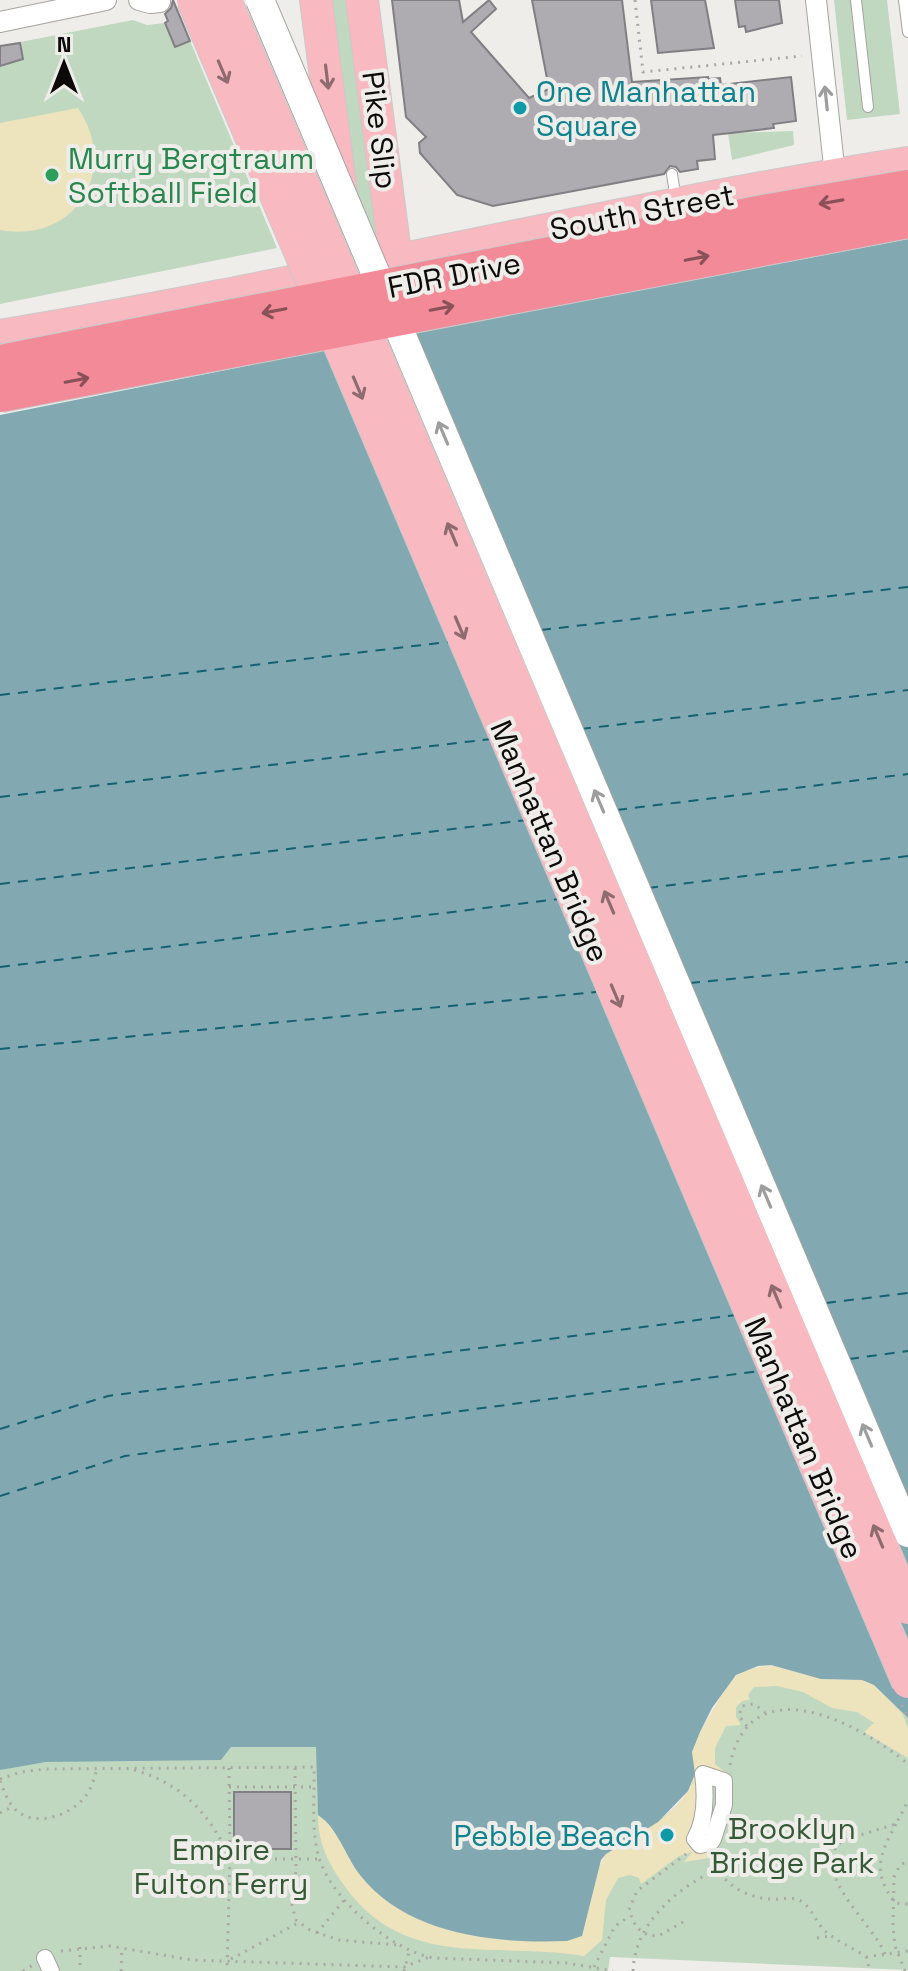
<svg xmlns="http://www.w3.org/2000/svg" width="908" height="1971" font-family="'Space Grotesk',sans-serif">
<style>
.green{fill:#c0d8c0}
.sand{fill:#ede4be}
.water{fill:#82a9b1}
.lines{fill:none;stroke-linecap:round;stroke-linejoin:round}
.ferry{stroke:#13626f;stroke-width:2;stroke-dasharray:10 8;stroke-linecap:butt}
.building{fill:#aeacb0;stroke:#817f83;stroke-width:2}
.service-casing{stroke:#a5a39f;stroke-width:12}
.pedestrian-casing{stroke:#a5a39f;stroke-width:18}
.minor-casing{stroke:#a5a39f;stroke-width:22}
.primary-casing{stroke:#cac9c9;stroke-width:34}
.path{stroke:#aaa8a5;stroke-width:3;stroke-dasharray:2 6;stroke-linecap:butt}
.service{stroke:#fff;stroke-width:10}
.pedestrian{stroke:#fff;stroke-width:16}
.minor{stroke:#fff;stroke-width:20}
.primary{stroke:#f8b9c1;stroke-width:32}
.rail{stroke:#7a7976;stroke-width:5;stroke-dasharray:12 6;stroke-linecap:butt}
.secondary-bridge-casing{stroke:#a5a39f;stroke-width:30;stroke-linecap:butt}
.primary-bridge-casing{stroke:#cac9c9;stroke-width:34;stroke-linecap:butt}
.motorway-bridge-casing{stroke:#cac9c9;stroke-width:40;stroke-linecap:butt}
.path-bridge{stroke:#aaa8a5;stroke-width:3;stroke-dasharray:2 6;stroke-linecap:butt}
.secondary-bridge{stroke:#fff;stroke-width:28}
.primary-bridge{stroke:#f8b9c1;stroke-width:32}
.motorway-bridge{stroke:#f38a98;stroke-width:38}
.oneway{stroke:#8e6b6f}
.oneway2{stroke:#9e9d9d}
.oneway3{stroke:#8b5158}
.culture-dot{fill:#0f9aa8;stroke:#efede9;stroke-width:3}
.leisure-dot{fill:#2e9e5b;stroke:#efede9;stroke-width:3}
.labels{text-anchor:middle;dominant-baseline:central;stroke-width:8;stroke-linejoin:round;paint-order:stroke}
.culture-label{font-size:30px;fill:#0d838f;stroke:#efede9;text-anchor:start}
.street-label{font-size:30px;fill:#0c0b0a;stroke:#efede9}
.leisure-label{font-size:30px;fill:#27864d;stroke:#efede9;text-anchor:start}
.park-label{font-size:30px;fill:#345a35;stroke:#efede9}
</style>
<rect width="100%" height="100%" fill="#efede9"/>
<path class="green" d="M326 0H349L382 242 365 243Z
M834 0H887L900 114 847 120Z
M133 20 147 25 165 23 175 46 190 41 277 248 0 304V46Z
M793 131 794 145 732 160 728 133Z
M806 1675 835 1681 862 1680 874 1685 908 1718V1970L610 1957 608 1971H0V1770L24 1764 231 1747H317L318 1815 555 1941 582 1936C586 1915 588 1888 598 1870 617 1831 707 1814 692 1760L730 1681Z"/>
<path class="sand" d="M78 108C120 170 76 244 0 230V123Z
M771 1665 821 1679 862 1680 874 1685 902 1713 908 1728V1758L864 1732 874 1723 857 1712 832 1708 803 1692 777 1686 754 1687 748 1695 750 1699 741 1702 736 1707V1717L741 1725 726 1726 715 1748V1764L725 1772 724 1781 714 1778 700 1822 709 1849V1858L684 1862 692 1852 679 1856 641 1884 639 1878 630 1875 618 1878 606 1900 602 1940 584 1956C497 1941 407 1971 346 1888 329 1864 318 1845 318 1815L330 1825 339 1840 582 1936 597 1870 606 1854 658 1822 678 1805 693 1783 692 1752 700 1732 730 1681 744 1670Z"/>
<path class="water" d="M908 239V1718L874 1685 862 1680 821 1679 771 1665 758 1666 736 1675 712 1708 700 1732 692 1752 695 1774 688 1791 658 1822 606 1854 601 1860 582 1936 567 1941C496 1944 407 1935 360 1875 345 1856 339 1829 318 1815L316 1747H231L221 1760 46 1762 0 1770V415L321 351Z"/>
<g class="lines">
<path class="ferry" d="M541 630 908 587
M0 695 448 642
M581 729 908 690
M0 797 491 739
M617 810 908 774
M0 884 527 820
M648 888 908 856
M0 967 559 899
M690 983 908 962
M0 1049 596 992
M826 1303 908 1293
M849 1359 908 1351
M0 1429 108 1396 736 1315
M0 1496 125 1456 759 1371"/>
</g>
<path class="building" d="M173 0 190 41 175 47 165 23 168 21 165 14 171 8Z
M392 0H459L463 22 489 0 496 9 471 32 529 98 549 89 532 0H622L632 82 708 77V79L720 78 721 85 791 77 796 121 773 124 774 128 713 135 715 159 697 161 698 169 680 172 676 167 670 166 664 174 493 206 457 195 420 153 419 143 426 137 406 117Z
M651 0H705L714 48 658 53Z
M735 0H779L782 23 746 32 745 26 739 27Z
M20 43 23 59 0 66V46Z
M234 1792H291V1849H234Z"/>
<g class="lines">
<defs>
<path id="service" d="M856 0 868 107
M904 0 908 32
M672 174 676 200"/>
<path id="pedestrian" d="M703 1774 724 1781V1805L713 1839 711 1842 700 1845 695 1839C705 1821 706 1796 703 1774Z
M45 1958 51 1971"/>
<path id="minor" d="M139 0 150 3 160 2
M816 0 835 175
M0 22 106 0"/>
<path id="primary" d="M316 0 351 269
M362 0 396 260
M0 336C304 286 604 211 908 163"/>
</defs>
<use href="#service" class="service-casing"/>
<use href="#pedestrian" class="pedestrian-casing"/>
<use href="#minor" class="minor-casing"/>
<use href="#primary" class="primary-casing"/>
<path class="path" d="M635 0 643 72 802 56
M747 1726 739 1716 742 1706 754 1704 765 1712
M730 1765C750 1665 859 1723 908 1764
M229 1768 230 1859H319
M295 1768 296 1870 292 1905 296 1920 310 1930 339 1940 398 1945
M134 1770C182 1783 211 1815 230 1859L227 1971
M0 1779 21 1772 46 1769 314 1767C315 1795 311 1827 318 1854 328 1897 392 1952 435 1958L567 1963 613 1971
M0 1781C4 1790 8 1803 15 1809 34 1828 69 1816 84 1798 91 1790 94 1779 97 1769
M229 1787H314
M0 1813 12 1807
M896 1824C879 1856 872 1871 895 1903L908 1904
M715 1858C718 1883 747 1898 771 1899 780 1900 792 1896 801 1901 811 1907 816 1922 824 1930 837 1942 852 1947 866 1957L870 1971
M683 1922 660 1935 649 1936 636 1927 629 1910 637 1891 686 1854
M317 1933 345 1899
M817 1938 831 1936
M80 1947V1971
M61 1951 110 1946 192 1960 404 1967 429 1957
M885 1954C874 1925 804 1867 844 1840L896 1824 908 1801
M866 1957 908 1951
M231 1959 298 1923
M594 1967 615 1926 630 1916
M23 1971 33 1965
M121 1971 122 1947
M404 1971 409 1952
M633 1971C635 1923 676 1889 717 1869
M905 1971 895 1946 893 1927 894 1877 900 1865 908 1861"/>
<use href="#service" class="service"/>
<use href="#pedestrian" class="pedestrian"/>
<use href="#minor" class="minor"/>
<use href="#primary" class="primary"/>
<path class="rail" d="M200 0 908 1664
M237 0 908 1581
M252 0 847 1407"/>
<defs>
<path id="secondary-bridge" d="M260 0 908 1533"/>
<path id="primary-bridge" d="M193 0 908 1682
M225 0 908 1608"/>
<path id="motorway-bridge" d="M0 364 769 213 908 189
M0 393 908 219"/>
</defs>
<use href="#secondary-bridge" class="secondary-bridge-casing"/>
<use href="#primary-bridge" class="primary-bridge-casing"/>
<use href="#motorway-bridge" class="motorway-bridge-casing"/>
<path class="path-bridge" d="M902 1705 908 1720"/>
<use href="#secondary-bridge" class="secondary-bridge"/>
<use href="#primary-bridge" class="primary-bridge"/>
<use href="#motorway-bridge" class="motorway-bridge"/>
</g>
<defs><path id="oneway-shaft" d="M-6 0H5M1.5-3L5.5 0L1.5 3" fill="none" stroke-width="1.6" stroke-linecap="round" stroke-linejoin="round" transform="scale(2)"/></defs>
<g class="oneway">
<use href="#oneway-shaft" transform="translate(223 72) rotate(67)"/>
<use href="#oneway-shaft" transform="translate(327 77) rotate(83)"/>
<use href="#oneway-shaft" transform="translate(358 388) rotate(67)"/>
<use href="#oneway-shaft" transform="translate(452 534) rotate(-113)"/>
<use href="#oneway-shaft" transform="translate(460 628) rotate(67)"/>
<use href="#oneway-shaft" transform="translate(609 902) rotate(-113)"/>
<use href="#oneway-shaft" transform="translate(616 996) rotate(67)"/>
<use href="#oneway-shaft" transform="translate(776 1296) rotate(-113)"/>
<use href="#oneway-shaft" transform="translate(878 1536) rotate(-113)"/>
</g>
<g class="oneway2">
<use href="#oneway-shaft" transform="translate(826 98) rotate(-96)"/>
<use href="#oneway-shaft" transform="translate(443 433) rotate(-113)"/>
<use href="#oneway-shaft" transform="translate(599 801) rotate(-113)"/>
<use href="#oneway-shaft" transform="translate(766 1196) rotate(-113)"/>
<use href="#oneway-shaft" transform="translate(867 1435) rotate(-113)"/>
</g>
<g class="oneway3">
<use href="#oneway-shaft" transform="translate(831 202) rotate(170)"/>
<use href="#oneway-shaft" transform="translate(697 258) rotate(-11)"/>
<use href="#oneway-shaft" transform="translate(442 308) rotate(-11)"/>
<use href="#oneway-shaft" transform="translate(274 311) rotate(169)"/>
<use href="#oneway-shaft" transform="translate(77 380) rotate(-11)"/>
</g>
<g class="culture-dot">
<circle cx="520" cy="108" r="8"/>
<circle cx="667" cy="1835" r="8"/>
</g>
<circle class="leisure-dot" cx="52" cy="175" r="8"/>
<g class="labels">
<g class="culture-label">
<text x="536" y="91">One Manhattan<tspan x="536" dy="34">Square</tspan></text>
<text x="651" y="1835" text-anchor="end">Pebble Beach</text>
</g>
<g class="street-label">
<text transform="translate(380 130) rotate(83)">Pike Slip</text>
<text transform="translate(642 212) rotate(-11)">South Street</text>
<text transform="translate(454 275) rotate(-11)">FDR Drive</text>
<text transform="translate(550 841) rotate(67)">Manhattan Bridge</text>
<text transform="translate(804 1438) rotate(67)">Manhattan Bridge</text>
</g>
<g class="leisure-label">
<text x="68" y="158">Murry Bergtraum<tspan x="68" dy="34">Softball Field</tspan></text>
</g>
<g class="park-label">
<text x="792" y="1828">Brooklyn<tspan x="792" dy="34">Bridge Park</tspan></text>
<text x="221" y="1849">Empire<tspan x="221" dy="34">Fulton Ferry</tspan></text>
</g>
</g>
<g transform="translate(64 64)" stroke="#efede9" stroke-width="6" paint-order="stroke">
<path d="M0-6L14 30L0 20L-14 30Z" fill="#0c0b0a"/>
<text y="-12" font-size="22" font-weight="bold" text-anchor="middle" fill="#0c0b0a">N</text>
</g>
</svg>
